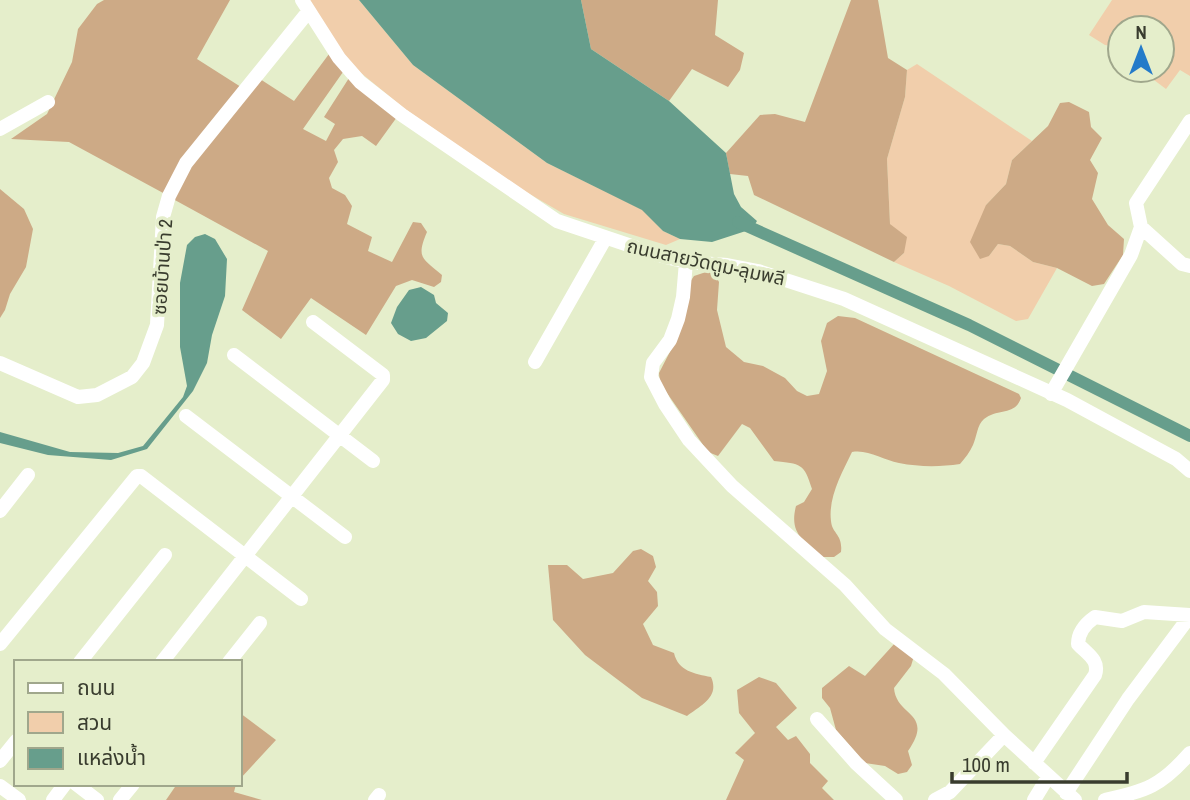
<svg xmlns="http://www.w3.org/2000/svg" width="1190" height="800" font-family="'Archivo Narrow','Noto Sans Thai',sans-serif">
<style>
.green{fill:#f1ceab}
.forest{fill:#cdaa86}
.water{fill:#679e8c}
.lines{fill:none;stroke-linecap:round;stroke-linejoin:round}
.canal{stroke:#679e8c;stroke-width:12}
.minor{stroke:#fff;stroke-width:14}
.labels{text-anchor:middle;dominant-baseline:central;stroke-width:7;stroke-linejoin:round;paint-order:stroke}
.street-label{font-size:19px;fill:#393c2e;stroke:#e5eecb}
</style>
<rect width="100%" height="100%" fill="#e5eecb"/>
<path class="green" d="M310 0H359L413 65 547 163 643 210 663 231 680 239 666 245 564 214 521 189 405 109 361 73 342 52Z
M1112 0H1190V76L1180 70 1166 89 1142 71 1162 70V28H1120V47L1105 45 1089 35Z
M917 64 1032 141 1012 160 1006 184 986 205 989 256 998 244 1010 246 1033 262 1057 268 1028 319 1016 321 949 286 894 262 904 253 890 224 887 159 905 97 907 70Z"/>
<path class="forest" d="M104 0H230L197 59 241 87 165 194 69 142 11 139 47 114 72 62 78 29 97 4Z
M581 0H718L715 35 744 53 740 70 728 87 692 69 669 101 591 49Z
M851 0H878L888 58 907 70 905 97 887 159 890 224 907 237 904 253 894 262 754 195 748 176 730 174 726 153 760 115 775 114 805 122Z
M329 54 343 72 303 129 326 141 335 124 324 117 349 78 397 117 376 146 362 136 343 139 334 150 338 162 329 178 332 188 345 195 352 206 347 224 372 237 368 251 392 262 413 222 421 223 427 232C416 258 422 258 442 275L441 282 434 287 412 280 396 286 366 335 311 298 281 339 242 310 268 251 173 199 191 164 260 79 294 101Z
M1069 102 1089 112 1091 127 1102 138 1090 160 1098 173 1092 199 1108 225 1124 239 1123 255 1104 284 1092 286 1057 268 1033 262 1010 246 998 244 989 256 980 259 970 242 986 205 1006 184 1012 160 1048 126 1060 103Z
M0 189 24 209 33 229 26 267 10 294 5 310 0 318Z
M706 272 714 273 719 282 717 310 726 347 744 362 763 366 785 378 797 391 807 396 819 394 827 371 821 341 827 323 838 316 855 318 1019 394 1021 398C1015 416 998 408 984 419 977 425 977 436 973 445 970 452 965 458 960 464 940 467 919 467 899 463 883 460 868 449 852 452 842 473 828 497 831 521 832 534 843 534 841 552L834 557H821C803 540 789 533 796 506L804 502 812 489C804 463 801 464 774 461L750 428 742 424 718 456 708 452 660 383 659 373 676 340 690 282 694 276Z
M641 549 653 556 656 567 648 581 657 592 658 606 643 624 653 645 674 653C678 671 695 674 711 677 720 697 701 705 687 716L642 698 585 655 553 620 548 565H567L583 579 613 573 633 551Z
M895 643 914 656 911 666 894 688C896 717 935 712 908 751L912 765 907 772 898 774 885 766 865 763 836 730 830 708 822 698V688L849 666 865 676Z
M759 677 776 683 797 708 776 727 788 740 796 736 810 754V763L828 781 822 788 834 800H726L744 760 735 753 755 733 739 713 737 690Z
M240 713 276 740 240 779Z
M177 784H236L234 792 262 800H166Z"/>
<path class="water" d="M359 0H581L591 49 669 101 726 153 734 194 741 207 757 221 752 229 712 242 680 239 663 231 642 210 547 163 413 65Z
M205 234 215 239 227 259 225 296 212 335 207 363 193 391 147 449 111 460 48 455 0 443V432L70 452 118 453 143 446 183 397 187 386 180 347V283L187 245 195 237Z
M421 287 434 295 436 303 448 313 447 321 426 338 411 341 398 334 391 323 397 307 409 290Z"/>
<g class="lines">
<path class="canal" d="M738 222 969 325 1190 436"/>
<path class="minor" d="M302 0 339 58 360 82 402 115 557 221 658 255 686 262 727 265 758 271 844 299 1067 400 1176 459 1190 471
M1190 121 1136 203 1141 227 1182 264 1190 266
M0 129 48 102
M686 262 683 297 678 319 670 340 653 363 651 377 665 404 689 440 732 486 845 585 885 629 944 674 1004 735 1075 800
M234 355 373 461
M535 362 605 239
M0 363 78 397 97 395 132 377 143 363 157 325 163 217 169 196 186 163 308 12
M1051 394 1131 255 1141 227
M186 416 345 537
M0 511 28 475
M0 644 137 476H141L301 599
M80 662 165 555
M162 662 383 380V375L313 322
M229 662 260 623
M817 719 856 763 896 800
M0 761 16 741
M1034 763 1095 675C1100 660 1087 654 1078 644 1078 632 1085 624 1095 617L1122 621 1144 612 1190 615
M76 784 97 800
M0 786 19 800
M1066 793 1128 699 1190 616
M53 800 65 784
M120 800 133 784
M375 800 379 795
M935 800 950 792 1004 735
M1034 800 1048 777
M1105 800C1147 790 1160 787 1190 753"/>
</g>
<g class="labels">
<g class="street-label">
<text transform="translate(706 262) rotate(12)">ถนนสายวัดตูม-ลุมพลี</text>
<text transform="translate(162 267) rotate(-86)">ซอยบ้านป่า 2</text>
</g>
</g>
<rect x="14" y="660" width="228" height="126" fill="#e5eecb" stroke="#a0a78c" stroke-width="2"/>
<rect x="28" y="683" width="35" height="10" fill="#ffffff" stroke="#a0a78c" stroke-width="2"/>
<text x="77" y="695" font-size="21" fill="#393c2e">ถนน</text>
<rect x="28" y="712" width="35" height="21" fill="#f1ceab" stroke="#a0a78c" stroke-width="2"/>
<text x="77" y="730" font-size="21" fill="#393c2e">สวน</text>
<rect x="28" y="748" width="35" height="21" fill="#679e8c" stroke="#a0a78c" stroke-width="2"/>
<text x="77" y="765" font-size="21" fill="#393c2e">แหล่งน้ำ</text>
<g transform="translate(1141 49)"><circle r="33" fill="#e5eecb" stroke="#a0a78c" stroke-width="2"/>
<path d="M0-5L12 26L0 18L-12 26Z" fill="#247bc9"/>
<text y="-10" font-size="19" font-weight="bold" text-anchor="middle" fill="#393c2e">N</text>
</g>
<path d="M952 772v10h175v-10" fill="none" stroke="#393c2e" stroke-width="3.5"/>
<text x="962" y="772" font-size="21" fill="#393c2e" stroke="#e5eecb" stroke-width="5" paint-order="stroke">100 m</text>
</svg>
